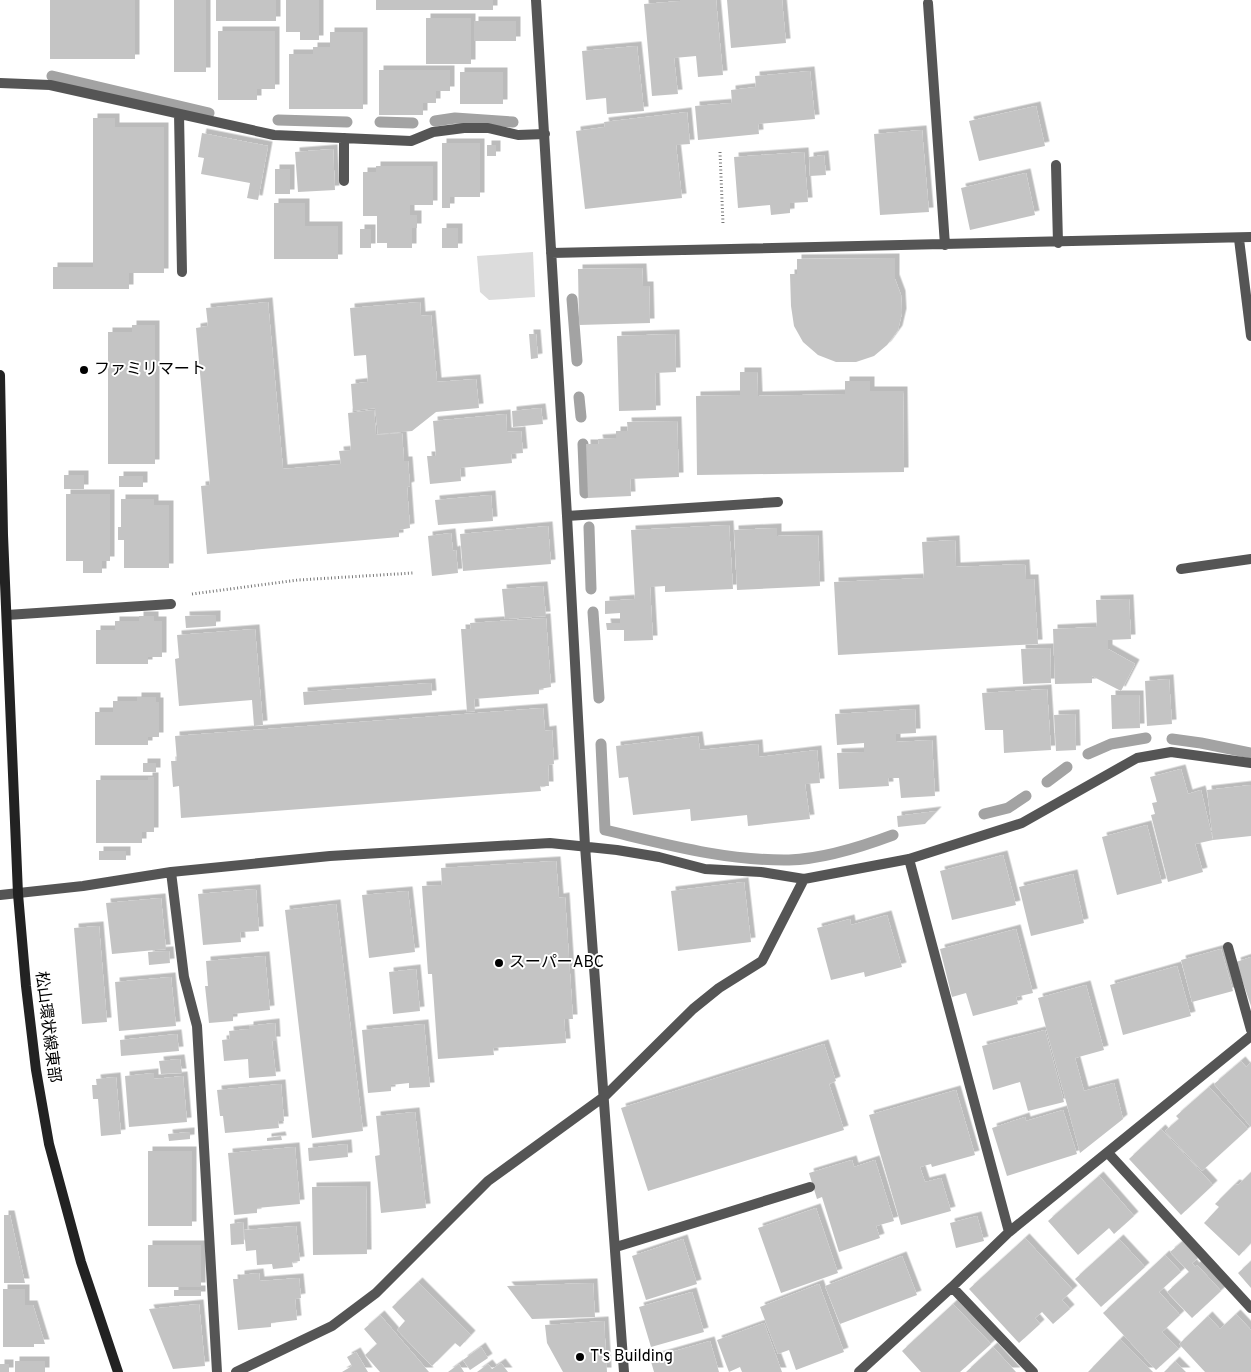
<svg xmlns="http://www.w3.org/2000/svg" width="1251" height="1372" font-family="Overpass,'Noto Sans JP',sans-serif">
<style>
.green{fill:#dcdcdc}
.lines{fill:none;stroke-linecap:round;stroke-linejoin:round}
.stream{stroke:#a3a3a3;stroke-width:11}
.building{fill:#c4c4c4;filter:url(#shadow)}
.path{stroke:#777;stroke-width:3;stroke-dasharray:1 2.5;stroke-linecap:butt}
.street{stroke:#555;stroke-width:10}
.secondary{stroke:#222;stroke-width:10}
.poi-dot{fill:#000;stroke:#fff;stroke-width:2}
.labels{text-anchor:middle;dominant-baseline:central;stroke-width:4;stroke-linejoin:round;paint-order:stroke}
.poi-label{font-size:16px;fill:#000;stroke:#fff;text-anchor:start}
.street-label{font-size:16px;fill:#000;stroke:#fff}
</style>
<defs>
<filter id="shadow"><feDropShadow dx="4.5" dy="-4.5" stdDeviation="0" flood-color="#0004"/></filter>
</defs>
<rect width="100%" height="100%" fill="#fff"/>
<path class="green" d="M533 252 535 297 489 300 480 292 477 256Z"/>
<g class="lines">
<path class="stream" d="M52 76 209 113
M278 120 347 122
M435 121 455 118 513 122
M380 122 413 123
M572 299 577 361
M579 397 581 417
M583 444 585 493
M589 527 591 589
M593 612 599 698
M1172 739 1201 743 1251 753
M601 744 605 830C665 844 726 861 789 860 824 859 861 847 893 835
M1088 754 1111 744 1146 738
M1047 782 1067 767
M984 814 1008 808 1026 796"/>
</g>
<path class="building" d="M50 0H135V59H50Z
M174 0H206V72H174Z
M216 0H276V21H216Z
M286 0H319V40H300V32H286Z
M376 0H493V10H376Z
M680 0H716L723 75 698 77 696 56 674 58 678 94 652 96 644 4 680 1Z
M727 0H782L786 43 731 48Z
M426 18H471V64H426Z
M474 21H516V41H474Z
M218 31H275V89H257V100H218Z
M330 32H363V109H289V54H313V47H330Z
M637 46 644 111 607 114 606 98 586 100 582 51Z
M379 70H450V91H436V103H423V115H379Z
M810 71 815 119 758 124 759 134 698 140 695 106 732 103 731 90 756 87 755 76Z
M460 72H503V104H460Z
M1036 106 1045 146 979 161 969 121Z
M687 112 690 144 676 145 682 198 585 209 576 131 605 127 604 122Z
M93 118H115V127H164V273H129V289H53V267H93Z
M922 130 929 212 880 215 874 134Z
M202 133 268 146 258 200 247 198 250 183 201 174 204 158 198 157Z
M442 143H480V197H450V208H442Z
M487 145H496V156H487Z
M333 149 335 190 298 192 295 152Z
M804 152 808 202 790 203V213L771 215 770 205 738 208 734 157Z
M824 155 826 175 810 176 809 157Z
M376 166H433V205H410V215H417V228H412V248H387V243H377V216H363V172H376Z
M275 169H290V194H275Z
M1026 173 1035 215 970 230 961 188Z
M274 203H305V226H338V259H274Z
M442 228H458V248H442Z
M360 229H371V248H360Z
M895 258V279L901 295 902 313 898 330 887 345 874 356 856 362H836L818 355 803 342 794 326 791 306 790 274H797V259Z
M642 268 643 286H649L650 323 579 325 578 269Z
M268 302 283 469 341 464 339 451 351 450 348 413 374 410 376 435 402 433 404 461H408L410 486 407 487 410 528 399 530V537L207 554 201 486 210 485 196 328 208 326 206 308Z
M420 302 421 316 431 315 437 382 476 379 479 408 436 412 412 431 378 434 375 408 353 411 351 384 368 382 366 355 354 356 350 308Z
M132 325H155V464H108V332H132Z
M529 334H536L538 358 531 359Z
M675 334 676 372 655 373 656 410 619 411 617 336Z
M740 372H757L758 396 845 394V381H870V391H903L904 472 697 475 696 396 740 395Z
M541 408 543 424 513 427 512 411Z
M506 414 507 432 521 431 523 453 511 454 512 463 460 468 461 481 430 484 427 456H436L433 421Z
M677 421 679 477 630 479 631 496 588 498 586 444H599L598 439 616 438V431H628L627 422Z
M64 475H84V489H64Z
M119 476H143V487H119Z
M66 494H110V561H102V573H83V561H66Z
M491 495 493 521 438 525 435 500Z
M121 499H154V505H169V568H124V540H118V527H121Z
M729 525 733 589 665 592V586L650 587 653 640 624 641V630H607L606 623H620V613L605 614V601L635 599 631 530Z
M548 526 551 564 463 571 460 534Z
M777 528V536L818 535 820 586 737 590 734 530Z
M451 533 453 551 456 550 458 573 432 576 428 536Z
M955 540 956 567 1025 564 1026 579H1034L1038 644 838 655 834 582 924 578 922 542Z
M543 586 546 616 505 619 502 589Z
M1129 599 1131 639 1108 640V649L1135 664 1121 691 1092 676V683L1055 684 1053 629 1097 627 1096 600Z
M216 615V626L186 628 185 616Z
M139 616H154V621H162V657H148V664H96V630H115V621H139Z
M546 618 551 687 539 689V694L474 699 475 711 467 712 461 629H471L470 623Z
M255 629 263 725 254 726 252 700 179 706 175 659 179 658 177 635Z
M1050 648 1051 683 1023 684 1021 649Z
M1169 679 1172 724 1147 726 1145 681Z
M431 683 432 695 304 705 303 692Z
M1047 689 1051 750 1004 753 1003 730H985L982 693Z
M1111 695H1139L1140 728 1112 729Z
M137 697H156V702H159V737H148V745H95V712H113V701H137Z
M543 708 545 731 552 730 554 764 548 765 549 786H540L541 791 181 818 179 786 173 787 171 761H177L175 736Z
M915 709 916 733 896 734V742L932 740 935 796 901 798 899 778H888L889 786 839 789 837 753 864 752V743L837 745 835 714Z
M1075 714 1076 750 1056 751 1054 715Z
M698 736 700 750 758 744 759 757 817 750 820 783 805 784 810 819 748 826 747 815 691 821 690 809 633 815 628 777 619 778 616 746Z
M143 763H156V772H143Z
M1181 769 1188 794 1201 790 1213 840 1195 844 1203 872 1168 882 1151 815 1155 814 1152 803 1157 802 1150 777Z
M148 777H154V832H142V843H96V780H148Z
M1251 785V836L1213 840 1207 790Z
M937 811 925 824 898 827 897 816Z
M1147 825 1162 883 1117 895 1102 837Z
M99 851H126V860H99Z
M1003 855 1016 905 952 920 940 871Z
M556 861 559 898 565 897 573 1019H564L566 1043 493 1048 494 1055 438 1059 432 974H428L422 886 442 885 441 868Z
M1073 874 1084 923 1031 936 1019 887Z
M744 882 751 942 678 951 671 891Z
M256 889 259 931 240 932 241 942 203 945 198 894Z
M408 891 415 952 369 958 362 895Z
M161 898 166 949 112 954 106 903Z
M336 904 363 1131 312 1138 285 910Z
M887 915 902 967 865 977 864 972 831 980 817 928 850 919 851 925Z
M99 926 107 1022 82 1024 74 928Z
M1016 929 1033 993 1016 997 1018 1004 973 1016 966 993 952 997 940 949Z
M1221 949 1233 991 1192 1002 1181 960Z
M169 951 170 963 149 965 148 952Z
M265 956 270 1010 233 1014V1021L209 1023 205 986H208L206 961Z
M1251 957V1006L1236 962Z
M1177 966 1191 1016 1123 1035 1110 985Z
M416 969 420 1011 393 1014 389 972Z
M171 977 176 1026 119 1031 115 982Z
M1086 985 1104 1050 1075 1058 1084 1091 1114 1083 1123 1119 1080 1153 1038 998Z
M275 1023 276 1041H272L276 1076 249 1078 248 1059 224 1061 222 1040 230 1039 229 1031 249 1029V1026Z
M424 1024 430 1087 409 1088V1083L391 1085V1091L368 1093 362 1030Z
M1045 1030 1064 1102 1028 1111 1020 1082 993 1090 982 1046Z
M177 1034 179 1051 121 1056 120 1040Z
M824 1044 836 1081 829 1084 844 1130 648 1191 621 1108Z
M180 1059 182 1073 161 1074 159 1061Z
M1241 1061 1246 1067 1251 1062V1127L1214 1084Z
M154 1073V1079L183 1076 187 1122 129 1127 125 1076Z
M116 1077 121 1134 101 1136 98 1099H93L92 1085H97L96 1079Z
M281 1084 284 1121H278L279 1128 225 1133 223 1116H220L217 1090Z
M1209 1087 1248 1129 1202 1171 1165 1131 1179 1119 1176 1116Z
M956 1090 975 1155 932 1167 931 1164 920 1167 925 1182 941 1178 951 1211 901 1225 869 1115Z
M1063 1110 1077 1154 1007 1176 992 1128 1025 1117 1026 1121Z
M415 1112 426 1208 381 1213 375 1156 380 1155 376 1116Z
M1161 1129 1213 1185 1181 1215 1129 1159Z
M190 1132V1139L169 1141 168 1134Z
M281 1136 282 1140 267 1141V1138Z
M347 1144 348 1157 309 1161 308 1148Z
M295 1147 300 1204 257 1208V1213L234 1215 228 1153Z
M148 1151H192V1226H148Z
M852 1160 854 1167 875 1160 894 1221 876 1226 880 1238 839 1252 822 1197 817 1199 809 1173Z
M1251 1172V1243L1239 1256 1204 1223 1219 1207 1215 1204 1235 1184 1238 1185Z
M1099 1176 1134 1216 1114 1234 1109 1228 1078 1255 1048 1221Z
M366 1186 367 1254 313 1255 312 1187Z
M816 1208 838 1273 781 1293 758 1228Z
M4 1215H10L25 1283H4Z
M977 1216 984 1241 956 1248 950 1223Z
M243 1222 244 1244 231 1245 230 1224Z
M296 1226 300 1261 292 1262 293 1267 273 1269 272 1264 257 1265 256 1250 246 1251 244 1230Z
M1025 1238 1073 1290 1062 1300 1070 1309 1053 1324 1042 1312 1035 1318 1040 1324 1019 1343 969 1289Z
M683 1239 697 1284 646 1300 632 1256Z
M1119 1239 1145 1267 1101 1307 1075 1279Z
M1183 1241 1198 1258 1192 1263 1195 1267 1197 1265 1221 1291 1192 1318 1167 1292 1189 1272 1170 1252Z
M148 1245H201V1287H148Z
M1165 1255 1181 1272 1159 1292 1180 1315 1162 1332 1179 1349 1156 1370 1103 1313Z
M902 1256 917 1295 840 1324 825 1286Z
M1251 1261V1288L1238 1273Z
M259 1273 260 1281 299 1278 301 1298 295 1299 297 1320 271 1323V1327L238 1330 233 1279H240V1275Z
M418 1282 471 1335 460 1347 455 1343 432 1366 397 1330 405 1321 392 1307Z
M593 1283 595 1317 532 1319 507 1286Z
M819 1284 844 1352 796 1370 789 1350 778 1354 760 1307Z
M3 1289H25V1305H33L45 1344H34V1347H3Z
M174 1290H201V1296H174Z
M692 1292 704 1332 651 1347 639 1307Z
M199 1304 205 1366 173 1369 149 1309Z
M953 1304 991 1344 960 1372H921L902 1351Z
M1236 1314 1251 1330V1372H1205L1179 1344 1208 1316 1220 1329Z
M380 1315 429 1372H380L365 1355 377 1344 364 1329Z
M604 1321 607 1372H563L547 1343 545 1325Z
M764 1323 782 1372H742L740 1367 729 1372 717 1340Z
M1120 1339 1153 1372H1088Z
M710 1341 719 1372H654L650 1358Z
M481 1347 488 1358 470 1370 463 1360Z
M993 1347 1016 1372H966Z
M356 1352 368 1372H342L352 1366 347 1357Z
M15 1361H45V1372H15Z
M1175 1361 1186 1372H1164Z
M501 1363 508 1372H477L488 1364 492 1369Z
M0 1364H9V1372H0Z
M459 1364 464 1372H448Z"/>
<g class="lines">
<path class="path" d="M720 152 723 224
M192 594 298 580 413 573"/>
<path class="street" d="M536 0 567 516 585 846 624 1372
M928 3 945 245
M0 83 50 85 274 135 411 141 433 132 464 128H488L518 135 545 134
M179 114 182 272
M344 138V181
M1056 165 1058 243
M1239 239 1251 336
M551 253 1251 237
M567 516 778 502
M1181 569 1251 559
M7 615 171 604
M909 859 1009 1232
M171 872 184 977 197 1026 217 1372
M0 895 83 886 171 872 330 856 550 843 617 850 659 857 705 869 761 872 804 879 909 859 1022 823 1137 758 1171 752 1251 763
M1228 947 1251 1030
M1108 1153 1251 1308
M616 1247 810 1187
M952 1287 1033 1372
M236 1372 332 1326 376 1293 488 1181 605 1096 693 1009 719 988 762 961 804 879
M859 1372 952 1287 1009 1232 1251 1036"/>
<path class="secondary" d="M0 375 3 535 18 894 26 986 36 1070 49 1144 81 1262 118 1372"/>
</g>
<g class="poi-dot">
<circle cx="84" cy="370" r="5"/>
<circle cx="499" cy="963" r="5"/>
<circle cx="580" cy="1357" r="5"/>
</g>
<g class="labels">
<g class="poi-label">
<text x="94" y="370">ファミリマート</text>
<text x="509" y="963">スーパーABC</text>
<text x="590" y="1357">T's Building</text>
</g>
<g class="street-label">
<text transform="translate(47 1027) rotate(83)">松山環状線東部</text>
</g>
</g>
</svg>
